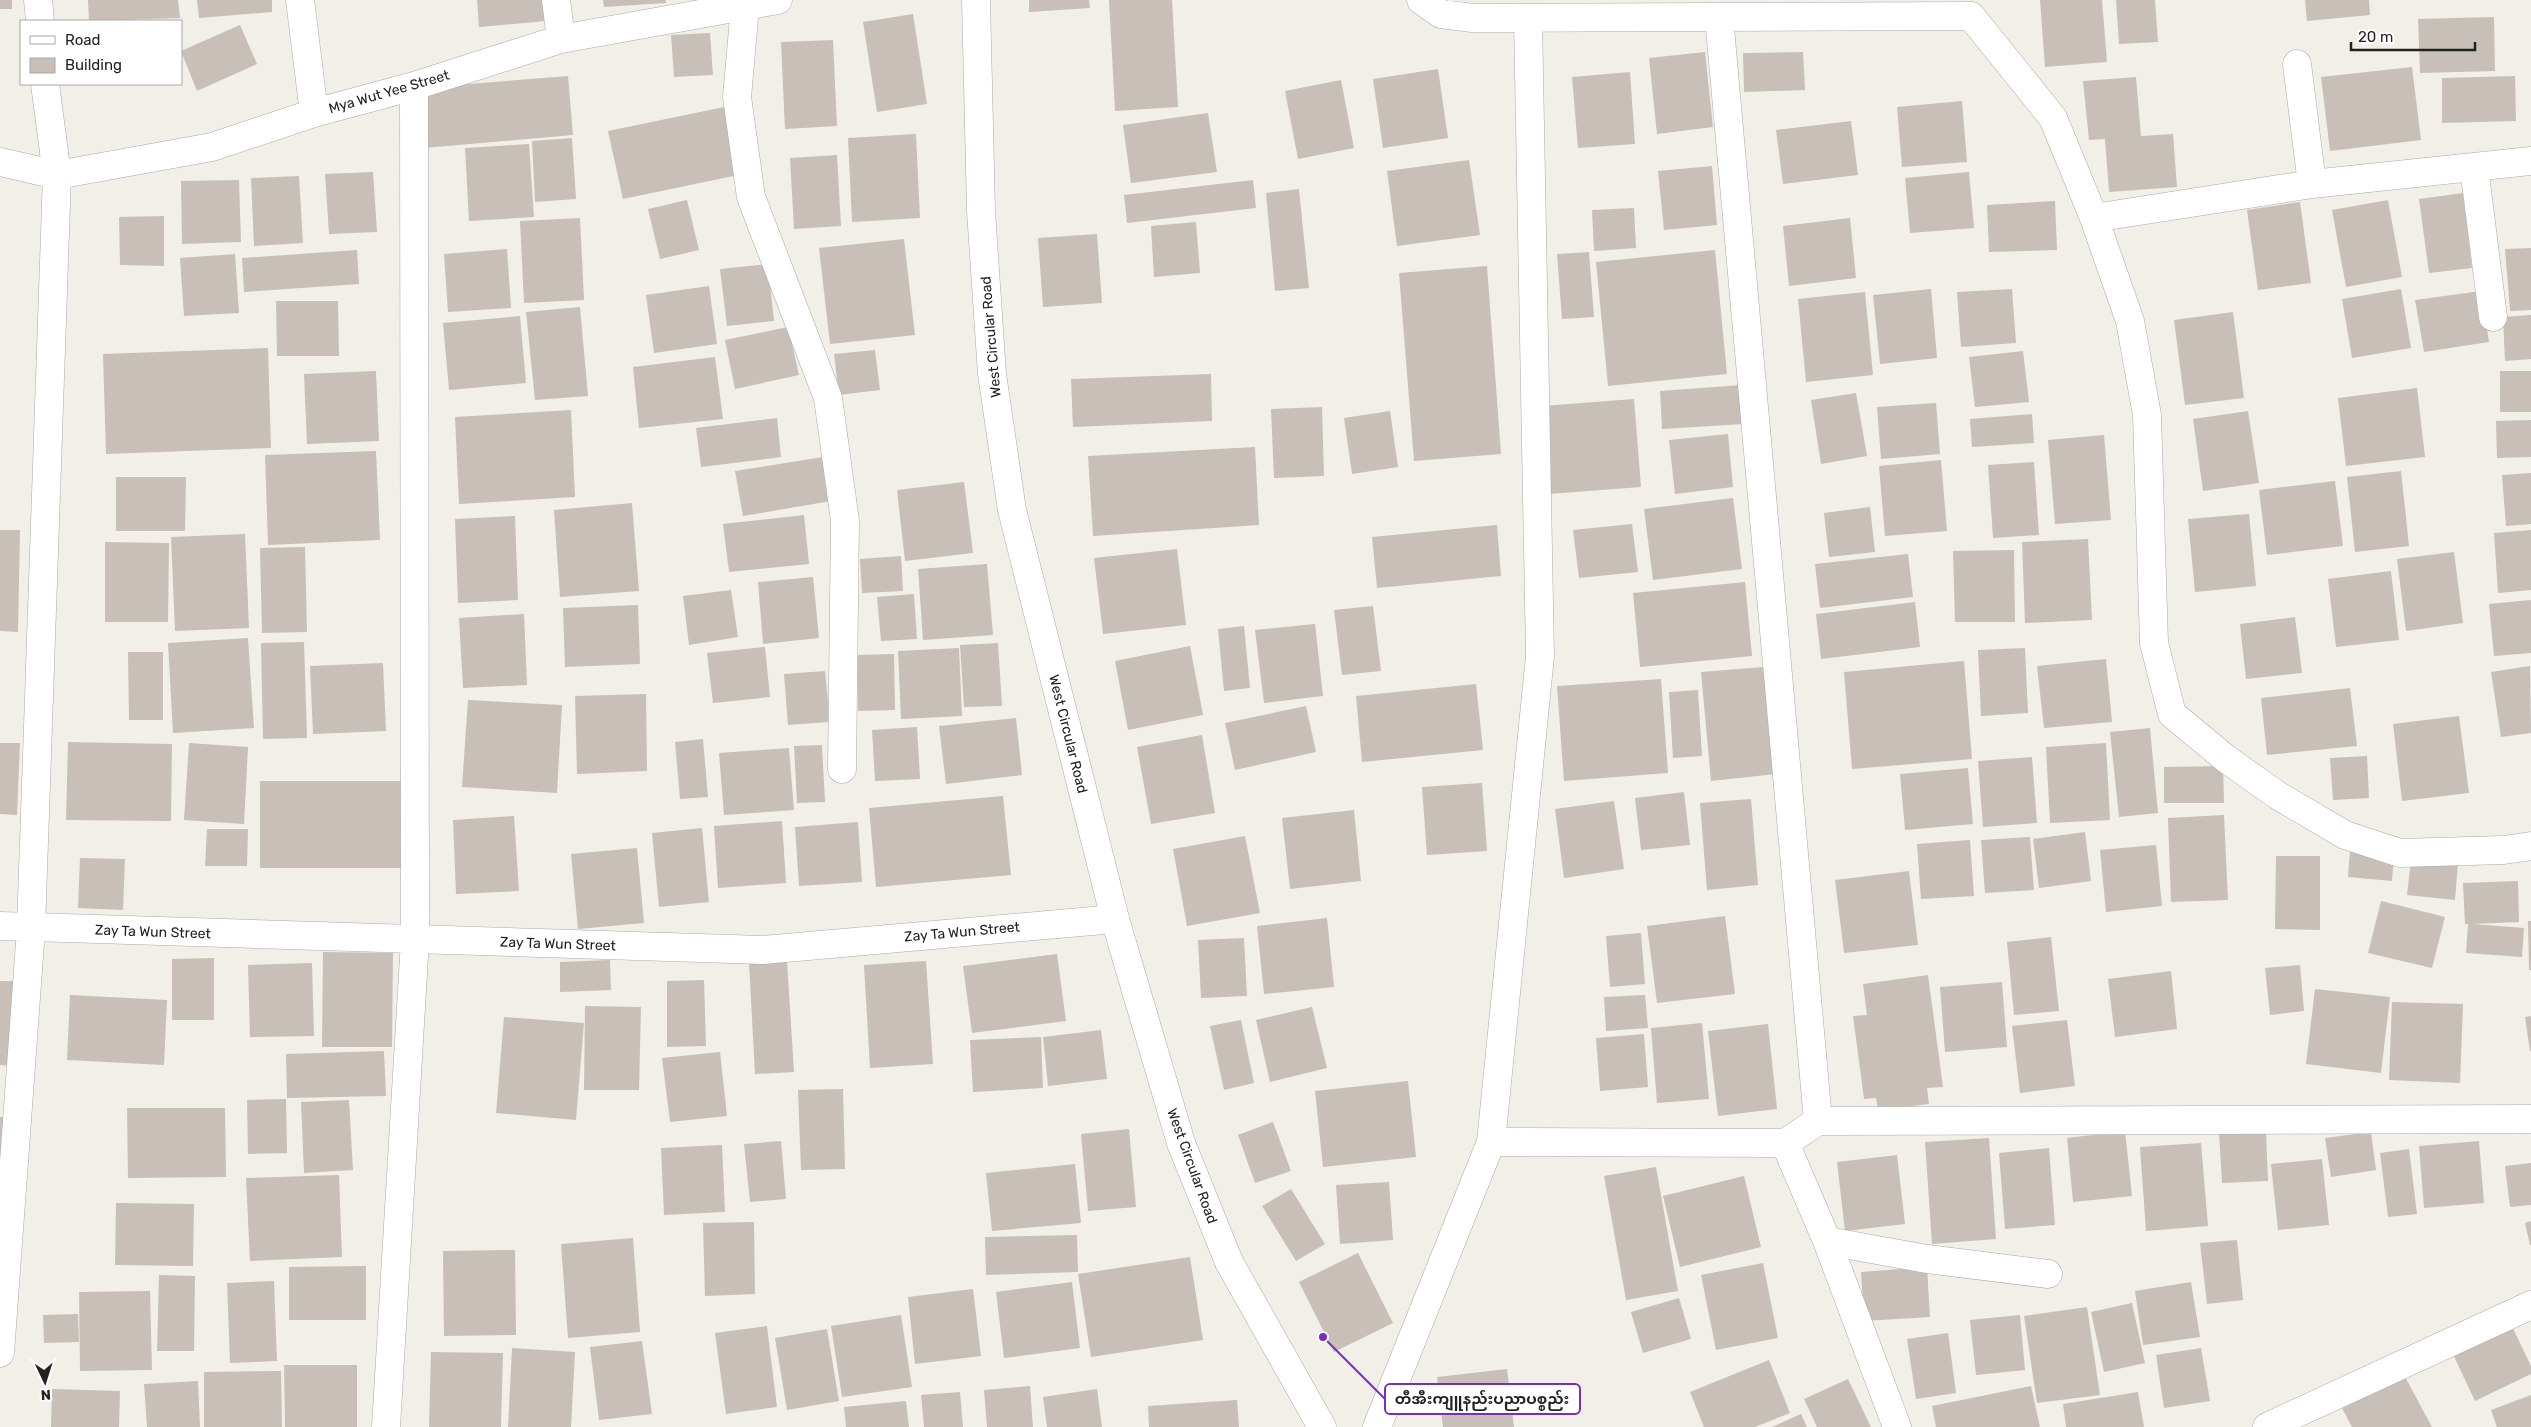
<svg xmlns="http://www.w3.org/2000/svg" width="2531" height="1427" font-family="Rubik,'Noto Sans Myanmar',sans-serif">
<style>
.building{fill:#c7bfb8}
.lines{fill:none;stroke-linecap:round;stroke-linejoin:round}
.minor-casing{stroke:#a9a9a9;stroke-width:29}
.tertiary-casing{stroke:#a9a9a9;stroke-width:29}
.minor{stroke:#fff;stroke-width:28}
.tertiary{stroke:#fff;stroke-width:28}
.labels{text-anchor:middle;dominant-baseline:central;stroke-width:4.5;stroke-linejoin:round;paint-order:stroke}
.street-label{font-size:14px;fill:#222;stroke:#fff}
.leader{fill:none;stroke:#7b2cbf;stroke-width:2}
.callout-dot{fill:#7b2cbf;stroke:#fff;stroke-width:2}
.callout{fill:#fff;stroke:#7b2cbf;stroke-width:2}
.callout-label{font-size:15px;text-anchor:middle;font-weight:bold;fill:#222}
</style>
<rect width="100%" height="100%" fill="#f2efe9"/>
<path class="building" d="M0 0H12V9H0Z
M88 0H178L180 18 89 21Z
M197 0H272V12L199 18Z
M477 0H544L546 21 479 27Z
M603 0H666V3L604 7Z
M1029 0H1089L1090 8 1029 12Z
M1109 0H1172L1178 107 1115 111Z
M2040 0H2102L2107 62 2045 67Z
M2116 0H2155L2158 42 2119 44Z
M2305 0H2369L2370 15 2307 21Z
M913 14 927 104 877 112 863 22Z
M2494 17 2495 71 2420 73 2418 19Z
M240 25 257 64 197 91 181 51Z
M710 33 713 75 674 77 671 35Z
M833 40 837 126 785 129 781 42Z
M1705 52 1713 127 1657 134 1649 58Z
M1803 52 1805 90 1744 92 1743 53Z
M2412 67 2421 140 2330 151 2321 77Z
M1438 69 1448 138 1383 148 1373 79Z
M1630 72 1635 144 1578 148 1572 77Z
M568 76 573 135 424 148 419 88Z
M2515 76 2516 121 2442 123V78Z
M2136 77 2141 136 2173 134 2177 187 2109 192 2105 139 2089 140 2083 81Z
M1341 80 1354 148 1298 159 1285 91Z
M1962 101 1967 162 1902 167 1897 107Z
M729 106 743 174 623 199 608 131Z
M1208 113 1217 172 1131 183 1123 125Z
M1851 121 1858 175 1783 184 1776 130Z
M916 134 920 218 852 222 848 138Z
M572 138 576 199 535 202 532 141Z
M529 144 534 217 469 221 465 148Z
M837 155 841 226 794 229 790 158Z
M1469 160 1480 235 1397 246 1387 171Z
M1712 166 1717 225 1664 230 1658 171Z
M373 172 377 232 329 234 325 174Z
M1969 172 1974 228 1910 233 1905 178Z
M299 176 303 243 254 246 251 178Z
M239 180 241 242 182 244 181 181Z
M1253 180 1256 208 1127 223 1124 195Z
M1299 189 1309 288 1275 291 1266 193Z
M2463 193 2472 268 2429 273 2419 199Z
M687 200 699 250 660 259 648 209Z
M2388 200 2402 277 2346 287 2332 210Z
M2055 201 2057 250 1989 252 1987 205Z
M2300 202 2311 283 2258 290 2247 210Z
M1634 208 1636 248 1594 251 1592 210Z
M164 216V266L120 265 119 217Z
M580 218 584 300 524 303 520 221Z
M1850 218 1856 278 1789 286 1783 226Z
M1196 222 1200 273 1154 277 1151 226Z
M1097 234 1102 303 1043 307 1038 238Z
M904 239 915 335 830 344 819 248Z
M2531 248V310L2510 311 2505 249Z
M507 249 511 308 448 312 444 254Z
M357 250 359 284 244 292 242 258Z
M1715 250 1727 374 1608 386 1596 262Z
M1589 252 1594 317 1562 319 1557 254Z
M235 254 239 313 184 316 180 258Z
M768 264 774 321 727 326 720 269Z
M1487 266 1501 454 1414 461 1399 273Z
M709 286 717 344 654 353 646 295Z
M1931 289 1937 358 1880 364 1873 295Z
M2012 289 2016 343 1961 347 1957 292Z
M2401 289 2411 348 2352 358 2342 299Z
M2481 291 2489 342 2424 352 2415 300Z
M1865 292 1873 375 1806 382 1798 299Z
M276 301H338L339 356H277Z
M580 307 588 396 535 400 526 312Z
M2233 312 2244 398 2185 405 2174 320Z
M2531 315V359L2505 361 2503 317Z
M520 316 526 383 449 390 443 323Z
M788 327 799 375 735 389 725 340Z
M268 348 271 448 106 454 103 354Z
M875 350 880 390 839 395 834 354Z
M2023 351 2029 402 1975 407 1969 357Z
M715 357 723 419 639 428 633 367Z
M376 371 379 441 307 444 304 374Z
M2500 371H2531V412H2500Z
M1211 374 1212 421 1073 427 1071 379Z
M1742 385 1744 424 1662 429 1660 391Z
M2417 388 2425 457 2346 466 2338 398Z
M1856 393 1867 456 1821 464 1811 400Z
M1634 399 1641 487 1549 494 1542 406Z
M1936 403 1940 454 1881 459 1877 407Z
M1322 407 1324 476 1274 478 1271 409Z
M571 410 575 497 459 504 455 417Z
M1390 411 1398 467 1352 474 1344 418Z
M2248 411 2259 483 2203 491 2193 419Z
M2032 414 2034 443 1972 447 1970 419Z
M777 418 781 457 701 467 696 428Z
M2531 420V457L2497 458 2496 421Z
M1728 434 1733 487 1675 494 1669 440Z
M2104 435 2111 520 2055 524 2048 440Z
M1255 447 1259 525 1093 536 1088 456Z
M376 451 380 540 268 545 265 455Z
M823 457 831 501 743 516 735 471Z
M1941 460 1947 531 1885 536 1879 466Z
M2034 462 2039 535 1993 538 1988 465Z
M2401 471 2409 546 2355 552 2347 477Z
M2531 473V524L2506 526 2502 475Z
M116 477H186L185 531H116Z
M2335 481 2343 546 2267 555 2259 490Z
M964 482 973 553 905 561 897 490Z
M1733 498 1742 569 1653 580 1644 509Z
M632 503 639 591 560 597 554 510Z
M1870 507 1875 552 1829 557 1824 513Z
M2249 514 2256 586 2195 592 2188 519Z
M804 515 809 564 729 572 723 524Z
M515 516 518 600 458 603 455 519Z
M1632 524 1638 572 1579 578 1573 530Z
M1497 525 1501 576 1377 588 1372 537Z
M0 530H20L18 632 0 631Z
M2531 530V590L2498 593 2494 533Z
M245 534 249 628 175 631 171 537Z
M2088 539 2092 620 2025 623 2022 542Z
M105 542 169 543 168 622H105Z
M305 547 307 632 262 633 260 548Z
M1177 549 1186 625 1103 634 1094 558Z
M2014 550 2015 622H1955L1953 551Z
M2454 552 2463 623 2406 631 2397 559Z
M1908 554 1913 597 1820 608 1815 564Z
M901 556 903 591 862 593 860 559Z
M987 564 993 635 923 640 918 569Z
M2391 571 2399 640 2336 647 2328 579Z
M813 577 819 638 763 644 758 582Z
M1745 582 1752 656 1640 667 1633 593Z
M731 590 738 637 689 645 683 596Z
M914 594 917 639 881 641 877 597Z
M2531 600V653L2494 656 2489 604Z
M1915 602 1920 647 1821 659 1816 614Z
M638 605 640 664 565 667 563 608Z
M1373 606 1381 671 1342 675 1334 610Z
M524 614 527 685 463 688 459 618Z
M2295 617 2302 673 2246 679 2240 624Z
M1315 624 1323 696 1264 703 1255 630Z
M1244 626 1250 688 1224 691 1218 629Z
M248 638 254 728 173 733 168 643Z
M304 642 307 738 263 739 261 643Z
M998 643 1002 706 964 707 960 645Z
M1190 646 1203 715 1128 730 1115 661Z
M765 647 770 697 713 703 707 653Z
M959 648 962 716 901 719 898 651Z
M2025 648 2028 713 1981 716 1978 650Z
M128 652H163V720H129Z
M894 654 895 710 858 711 857 655Z
M2106 659 2112 722 2044 728 2037 666Z
M1964 661 1972 759 1852 769 1844 672Z
M383 663 386 731 313 734 310 666Z
M1775 666 1785 773 1711 781 1701 672Z
M2530 666 2531 733 2501 737 2491 672Z
M825 671 830 722 788 725 784 674Z
M1661 679 1668 773 1564 781 1557 686Z
M1476 684 1483 750 1362 762 1356 696Z
M2350 688 2357 746 2267 755 2261 698Z
M1698 690 1702 756 1673 758 1669 692Z
M646 694 647 771 577 774 575 696Z
M468 700 562 705 557 793 462 787Z
M1306 706 1316 752 1235 770 1225 723Z
M2459 716 2469 793 2402 801 2393 724Z
M1016 718 1022 775 946 784 939 726Z
M917 727 920 779 875 781 872 730Z
M2150 728 2158 813 2119 817 2110 732Z
M1202 735 1215 813 1151 824 1137 747Z
M703 739 708 797 680 799 675 742Z
M68 742 172 744 171 821 66 820Z
M0 743H20L17 815 0 814Z
M189 743 248 747 244 824 184 820Z
M2106 743 2110 820 2050 823 2046 747Z
M822 745 825 802 797 803 794 746Z
M789 748 794 810 724 815 719 753Z
M2367 756 2369 798 2333 800 2330 758Z
M2032 757 2037 823 1983 827 1978 761Z
M2223 766 2224 803H2164V767Z
M1968 768 1973 824 1905 830 1900 774Z
M260 781H408V868H260Z
M1482 783 1487 851 1427 855 1422 787Z
M1684 792 1690 845 1641 850 1635 798Z
M1003 796 1011 875 876 887 869 808Z
M1751 799 1758 885 1707 890 1700 803Z
M1614 801 1624 869 1564 878 1555 809Z
M1354 810 1361 881 1290 889 1282 818Z
M2224 815 2228 900 2171 902 2168 818Z
M514 816 519 891 456 894 453 820Z
M782 821 786 883 718 888 714 826Z
M858 822 862 882 799 886 795 827Z
M702 828 709 902 659 907 652 833Z
M207 829H248L247 866H205Z
M2085 832 2091 881 2039 888 2033 839Z
M1245 836 1260 913 1187 926 1173 849Z
M2030 837 2034 890 1985 893 1981 840Z
M1970 840 1974 896 1921 899 1917 844Z
M2156 845 2162 906 2106 912 2100 850Z
M637 848 644 923 578 929 571 854Z
M2350 850 2394 854 2392 881 2348 877Z
M2276 856H2320V930L2275 929Z
M80 858 125 859 123 910 78 908Z
M2411 859 2458 863 2455 900 2407 895Z
M1909 871 1918 945 1844 953 1835 880Z
M2518 881 2519 922 2472 924 2524 928 2522 957 2466 953 2468 924H2465L2463 883Z
M2381 901 2445 917 2432 968 2368 953Z
M1725 916 1735 994 1657 1003 1647 926Z
M1327 918 1334 987 1264 994 1257 926Z
M2528 921H2531V970H2529Z
M1641 933 1645 984 1610 987 1606 936Z
M2051 937 2059 1011 2014 1015 2007 942Z
M1244 938 1247 996 1201 998 1198 940Z
M323 952 393 953 392 1047H322Z
M1057 954 1066 1021 972 1033 963 966Z
M214 958V1020H172V959Z
M610 960 611 990 560 992V962Z
M787 961 794 1072 755 1074 749 963Z
M926 961 933 1064 870 1068 864 965Z
M312 963 314 1036 250 1037 248 965Z
M2300 965 2304 1011 2270 1015 2265 968Z
M2171 971 2177 1029 2115 1037 2108 979Z
M1928 975 1943 1087 1927 1088 1929 1104 1878 1110 1876 1098 1864 1099 1853 1016 1867 1015 1863 984Z
M704 980 706 1046 667 1047V981Z
M0 981H15L11 1066 0 1065Z
M2002 982 2007 1047 1945 1052 1940 987Z
M2315 989 2390 997 2381 1073 2306 1064Z
M70 995 167 1000 164 1065 67 1060Z
M1645 995 1648 1028 1606 1031 1604 997Z
M2392 1002 2463 1004 2460 1083 2389 1080Z
M585 1006 641 1007 639 1090H584Z
M1312 1007 1327 1068 1270 1082 1256 1020Z
M2531 1016V1051H2530L2525 1017Z
M504 1017 584 1023 576 1120 496 1113Z
M1241 1020 1254 1083 1224 1090 1210 1026Z
M2067 1020 2075 1086 2020 1093 2012 1026Z
M1702 1023 1709 1099 1657 1103 1651 1028Z
M1768 1024 1777 1109 1718 1116 1708 1031Z
M1101 1030 1107 1079 1048 1086 1043 1037Z
M1644 1034 1648 1087 1600 1091 1596 1038Z
M1041 1037 1043 1088 973 1092 970 1040Z
M384 1051 386 1096 287 1098 286 1054Z
M720 1052 727 1116 670 1122 662 1058Z
M1408 1081 1416 1157 1323 1167 1315 1091Z
M843 1089 845 1169 801 1170 798 1090Z
M286 1099 287 1153 248 1154 247 1100Z
M349 1100 353 1170 304 1173 301 1102Z
M127 1108H225L226 1177 128 1178Z
M0 1117H5L1 1157H0Z
M1273 1122 1291 1171 1255 1183 1238 1135Z
M1129 1129 1136 1207 1088 1211 1081 1134Z
M2125 1131 2132 1196 2073 1202 2067 1138Z
M2266 1131 2268 1181 2222 1183 2219 1133Z
M2371 1132 2376 1170 2331 1177 2325 1138Z
M1989 1138 1996 1239 1932 1244 1925 1142Z
M781 1141 786 1199 750 1202 744 1144Z
M2479 1141 2484 1203 2424 1208 2419 1146Z
M2201 1143 2208 1226 2146 1231 2140 1147Z
M722 1145 725 1212 664 1215 661 1148Z
M2049 1148 2055 1225 2005 1229 1999 1153Z
M2409 1149 2417 1214 2388 1217 2380 1153Z
M1897 1155 1905 1224 1845 1231 1837 1162Z
M2322 1159 2329 1225 2278 1230 2271 1164Z
M2531 1163V1205L2510 1207 2505 1166Z
M1075 1164 1081 1223 992 1231 986 1173Z
M1656 1167 1678 1291 1626 1300 1604 1176Z
M339 1175 342 1257 250 1261 246 1178Z
M1744 1176 1761 1247 1680 1267 1663 1196Z
M1389 1182 1393 1240 1340 1244 1336 1185Z
M1291 1189 1325 1244 1296 1261 1262 1206Z
M116 1203 194 1204 193 1266 115 1265Z
M2531 1221V1245H2530L2525 1223Z
M754 1222 755 1294 705 1296 703 1223Z
M1077 1235 1078 1272 986 1275 985 1237Z
M633 1238 640 1332 568 1338 561 1244Z
M2237 1240 2243 1300 2207 1304 2200 1243Z
M515 1250 516 1335 444 1336 443 1251Z
M1358 1253 1393 1323 1334 1352 1299 1282Z
M1190 1257 1203 1340 1091 1357 1078 1274Z
M1763 1263 1778 1338 1716 1350 1701 1275Z
M366 1266V1320H289V1267Z
M1927 1267 1930 1317 1864 1321 1861 1272Z
M159 1275 195 1276 194 1351H157Z
M274 1281 277 1361 230 1363 227 1283Z
M1072 1282 1080 1348 1004 1358 996 1292Z
M2191 1282 2200 1337 2143 1345 2135 1291Z
M973 1289 981 1356 915 1364 908 1297Z
M150 1291 152 1370 80 1371 79 1292Z
M1679 1298 1691 1339 1643 1353 1631 1312Z
M2132 1303 2145 1363 2104 1372 2091 1312Z
M2087 1307 2100 1395 2037 1403 2024 1316Z
M78 1314 79 1342 44 1343 43 1315Z
M901 1315 912 1387 842 1397 831 1326Z
M2020 1315 2025 1370 1976 1375 1970 1320Z
M2509 1320 2531 1366V1374L2475 1401 2450 1348Z
M767 1326 777 1407 726 1414 715 1333Z
M827 1329 839 1401 787 1410 775 1338Z
M1948 1333 1956 1393 1916 1399 1907 1339Z
M642 1341 652 1414 599 1420 590 1347Z
M512 1348 575 1352 571 1427H508Z
M2201 1348 2210 1401 2164 1408 2156 1355Z
M431 1352 503 1353 501 1427H429Z
M1769 1360 1790 1413 1755 1427H1704L1690 1392Z
M284 1365H357V1427H285Z
M1507 1369 1514 1427H1443L1437 1377Z
M281 1371 282 1427H204V1372Z
M2404 1375 2432 1427H2352L2342 1408Z
M1848 1379 1871 1427H1817L1804 1399Z
M198 1381 200 1427H147L144 1384Z
M1030 1386 1033 1427H987L984 1390Z
M2031 1386 2040 1427H1936L1932 1406Z
M52 1389 120 1391 119 1427H51Z
M1097 1389 1102 1427H1047L1043 1397Z
M960 1392 963 1427H924L921 1395Z
M2138 1392 2144 1427H2066L2063 1404Z
M2531 1395V1427H2497L2491 1410Z
M1237 1400 1239 1427H1149L1148 1406Z
M906 1401 909 1427H846L844 1407Z
M1801 1414 1807 1427H1772Z"/>
<g class="lines">
<defs>
<path id="minor" d="M38 0 40 21
M300 0 314 113
M556 0 561 39
M1421 0 1441 14 1473 18 1971 16 2053 118 2094 218 2130 321 2147 415 2154 643 2172 714 2225 758 2277 795 2345 835 2400 853 2504 850 2531 846
M745 7 737 97 751 197 828 398 845 521 842 769
M1719 17 1818 1121
M2297 64 2312 184
M0 162 57 175 212 147 314 113 414 86 561 39 778 0
M2474 167 2493 317
M2094 218 2312 184 2531 161
M0 926 763 950 1115 919
M1491 1142 1785 1143 1818 1121 2531 1119
M1785 1143 1827 1241 1897 1427
M1827 1241 1927 1259 2048 1274
M0 1353 31 929 57 175 45 84
M386 1427 415 940 414 86
M1377 1427 1491 1142 1540 656 1528 19
M2267 1427 2531 1305"/>
<path id="tertiary" d="M976 0 981 211 992 374 1012 510 1115 919 1181 1143 1229 1262 1322 1427"/>
</defs>
<use href="#minor" class="minor-casing"/>
<use href="#tertiary" class="tertiary-casing"/>
<use href="#minor" class="minor"/>
<use href="#tertiary" class="tertiary"/>
</g>
<g class="labels">
<g class="street-label">
<text transform="translate(389 92) rotate(-16)">Mya Wut Yee Street</text>
<text transform="translate(991 337) rotate(-95)">West Circular Road</text>
<text transform="translate(1068 734) rotate(76)">West Circular Road</text>
<text transform="translate(153 932) rotate(2)">Zay Ta Wun Street</text>
<text transform="translate(962 932) rotate(-5)">Zay Ta Wun Street</text>
<text transform="translate(558 944) rotate(2)">Zay Ta Wun Street</text>
<text transform="translate(1192 1166) rotate(70)">West Circular Road</text>
</g>
</g>
<path class="leader" d="M1323 1337L1385 1399"/>
<circle class="callout-dot" cx="1323" cy="1337" r="5"/>
<rect class="callout" x="1385" y="1384" width="195" height="30" rx="5"/>
<g class="callout-label">
<text x="1482" y="1404">တီအီးကျူနည်းပညာပစ္စည်း</text>
</g>
<rect x="20" y="20" width="162" height="65" fill="#ffffff" stroke="#a7a7a7"/>
<rect x="30" y="36" width="25" height="8" fill="#ffffff" stroke="#a7a7a7"/>
<text x="65" y="45" font-size="15" fill="#222222">Road</text>
<rect x="30" y="58" width="25" height="15" fill="#c7bfb8" stroke="#a7a7a7"/>
<text x="65" y="70" font-size="15" fill="#222222">Building</text>
<g transform="translate(45 1382) rotate(176)" stroke="#ffffff" stroke-width="4" paint-order="stroke">
<path d="M0-4L9 19L0 12L-9 19Z" fill="#222222"/>
<text y="-8" font-size="14" font-weight="bold" text-anchor="middle" fill="#222222">N</text>
</g>
<path d="M2351 42v8h124v-8" fill="none" stroke="#222222" stroke-width="2.5"/>
<text x="2358" y="42" font-size="15" fill="#222222" stroke="#ffffff" stroke-width="4" paint-order="stroke">20 m</text>
</svg>
